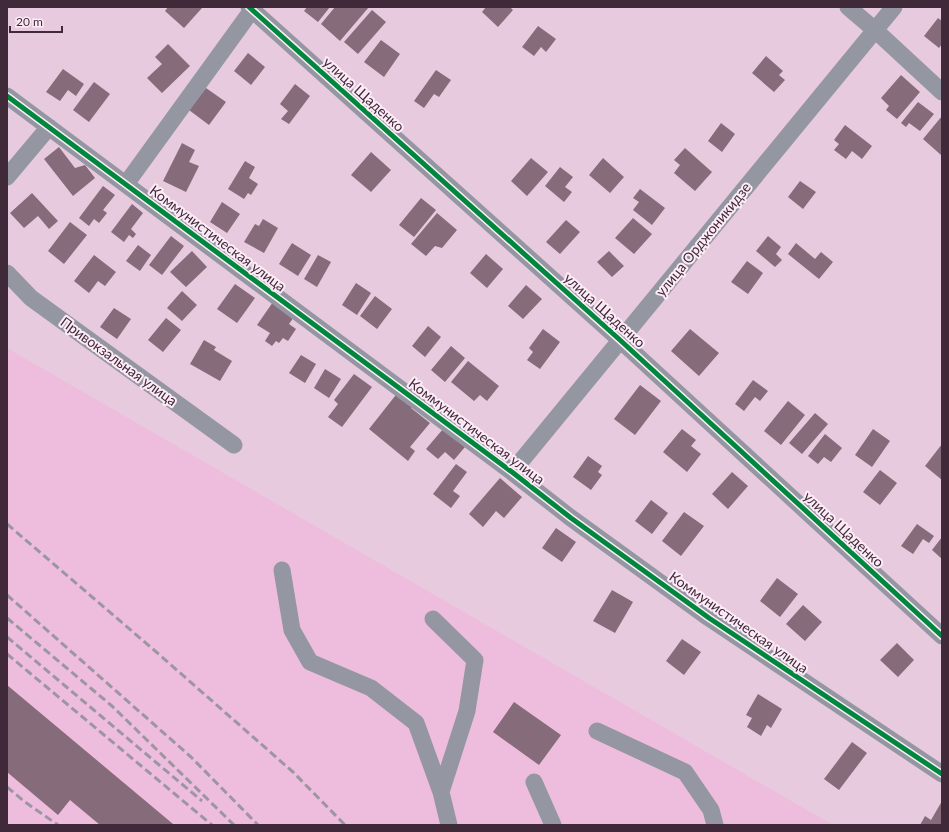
<svg xmlns="http://www.w3.org/2000/svg" width="949" height="832" font-family="Lato,sans-serif">
<style>
.built{fill:#eebddd}
.building{fill:#866b7a}
.lines{fill:none;stroke-linecap:round;stroke-linejoin:round}
.minor{stroke:#9496a2;stroke-width:17}
.rail{stroke:#9c95a2;stroke-width:3;stroke-dasharray:8 4;stroke-linecap:butt}
.cycleway-casing{stroke:#fdecf7;stroke-width:8}
.cycleway{stroke:#00873e;stroke-width:5}
.labels{text-anchor:middle;dominant-baseline:central;stroke-width:4;stroke-linejoin:round;paint-order:stroke}
.street-label{font-size:14px;fill:#402a39;stroke:#fdecf7}
</style>
<rect width="100%" height="100%" fill="#e8cade"/>
<path class="built" d="M7 348 833 825H7Z"/>
<path class="building" d="M168 7H201L202 8 184 28 165 11Z
M307 7H330L318 22 304 11Z
M335 7H369L340 41 321 24Z
M486 7H510L513 10 498 27 482 12Z
M372 10 386 22 358 54 344 42Z
M938 18 942 21V44L939 48 924 36Z
M538 26 556 39 546 52 541 47 534 56 522 47Z
M381 40 400 54 384 77 364 62Z
M168 44 190 66 162 93 147 78 162 64 155 57Z
M248 53 265 67 251 85 234 71Z
M766 56 783 71 779 75 785 80 774 92 752 73Z
M63 69 84 84 76 96 68 90 60 101 46 92Z
M436 70 451 80 439 97 434 94 424 108 414 101Z
M901 75 920 92 897 119 886 110 889 106 881 98Z
M94 82 110 94 89 122 73 110Z
M295 84 310 96 289 124 281 119 288 111 280 104Z
M206 88 226 102 209 125 189 110Z
M918 102 934 114 920 131 909 123 906 127 901 123Z
M942 116V153L941 155 923 139Z
M721 123 735 134 722 152 708 141Z
M845 125 872 146 862 159 852 151 846 159 834 150 839 144 834 140Z
M182 143 195 150 189 162 199 166 186 192 163 181Z
M59 147 75 168 85 165 95 178 73 196 44 159Z
M685 148 712 172 695 191 674 173 680 165 674 160Z
M371 152 391 170 371 192 351 175Z
M531 158 548 172 527 196 511 181Z
M603 158 624 177 610 193 589 175Z
M245 161 255 167 249 178 258 184 251 195 248 193 244 199 228 189Z
M560 167 573 177 565 187 572 192 564 202 545 186Z
M800 181 816 192 803 209 788 197Z
M103 186 115 195 103 210 107 213 99 223 94 219 89 226 79 218Z
M640 189 665 208 652 225 633 210 639 202 633 198Z
M32 193 58 221 49 229 38 216 24 228 10 213Z
M421 198 436 210 414 237 399 225Z
M222 202 240 214 227 233 210 222Z
M132 204 143 213 131 229 136 234 133 238 129 235 124 242 111 232Z
M437 213 457 230 442 248 435 246 426 256 411 244Z
M633 218 652 234 634 254 615 238Z
M263 219 278 228 264 253 244 242 255 224 259 226Z
M566 220 580 232 560 254 546 242Z
M70 222 87 235 64 264 48 251Z
M171 236 184 246 162 275 149 265Z
M768 236 781 247 776 254 782 260 775 267 756 251Z
M292 243 311 255 298 276 279 264Z
M796 243 815 259 821 252 833 262 819 279 788 254Z
M138 245 151 255 140 271 126 261Z
M192 251 207 267 186 287 170 272Z
M609 251 624 266 612 277 597 262Z
M486 254 503 269 487 288 470 273Z
M94 255 116 272 105 286 98 281 89 293 74 281Z
M318 255 331 262 317 287 304 279Z
M747 261 763 273 748 294 731 282Z
M356 283 371 293 357 315 342 305Z
M235 284 255 298 237 323 217 309Z
M526 285 542 299 523 319 508 306Z
M182 291 197 305 182 321 167 308Z
M375 296 392 309 377 329 360 316Z
M273 302 294 317 289 324 296 329 288 341 283 338 279 343 276 341 272 346 265 341 270 333 257 325Z
M114 308 131 319 117 339 100 327Z
M166 318 181 330 163 352 148 340Z
M428 326 441 337 425 357 412 346Z
M543 329 560 342 540 369 527 360 533 352 529 348Z
M690 329 719 353 699 376 671 351Z
M204 340 216 347 214 350 232 361 220 381 190 364Z
M451 346 465 358 445 382 431 370Z
M301 355 316 364 305 383 289 373Z
M468 361 499 386 487 401 480 395 474 401 451 382Z
M325 369 341 379 329 398 314 388Z
M354 374 372 387 342 427 328 417 338 404 334 400Z
M753 380 768 391 760 401 755 397 744 411 735 404Z
M640 385 661 401 635 435 614 419Z
M399 391 415 404 411 408 430 423 410 447 415 451 408 461 369 429Z
M788 401 805 415 781 445 764 431Z
M815 413 828 424 802 454 789 443Z
M443 429 465 447 454 460 445 452 438 459 426 449Z
M682 429 696 440 691 446 701 454 687 472 663 452Z
M873 429 890 441 872 467 855 455Z
M825 434 842 448 831 462 824 457 818 464 808 456Z
M942 444V480L925 466Z
M588 456 602 466 598 472 602 475 591 490 573 477Z
M456 464 467 472 453 491 460 496 451 508 433 494Z
M880 470 897 483 880 505 863 492Z
M732 472 748 486 728 509 712 494Z
M500 478 522 497 504 518 496 511 483 527 469 514Z
M651 500 668 513 652 534 635 521Z
M684 512 704 526 681 556 662 541Z
M917 524 934 536 929 543 923 539 913 554 901 546Z
M556 528 576 542 562 562 542 548Z
M942 537V559L932 550Z
M777 578 798 594 780 617 760 601Z
M612 590 633 602 615 633 593 621Z
M803 605 822 622 805 641 786 624Z
M682 639 701 652 684 675 666 661Z
M897 643 914 660 898 677 880 660Z
M7 685 173 824 172 825H100L70 800 58 815 7 772Z
M758 694 782 709 771 728 767 725 761 736 747 727 752 718 746 715Z
M514 702 561 735 539 765 493 732Z
M852 742 867 753 839 790 824 779Z
M942 801V825H920L925 816 931 820Z"/>
<g class="lines">
<path class="minor" d="M249 7 620 340 942 636
M848 7 875 30 942 92
M7 96 512 472 571 518 709 618 942 774
M7 177 49 127
M126 184 252 10
M7 273 31 298 234 445
M512 472 894 7
M282 570 292 630 310 662 371 688 416 723 441 792
M433 619 475 660 467 711 441 792 449 825
M597 731 685 772 711 810 715 825
M534 782 553 825"/>
<path class="rail" d="M7 524 154 650 293 772 345 825
M7 595 191 757 258 825
M7 618 112 706 234 825
M7 637 202 801
M7 654 212 825
M7 787 25 802 58 825"/>
<defs>
<path id="cycleway" d="M249 7 620 340 942 636
M7 96 512 472 571 518 709 618 942 774"/>
</defs>
<use href="#cycleway" class="cycleway-casing"/>
<use href="#cycleway" class="cycleway"/>
</g>
<g class="labels">
<g class="street-label">
<text transform="translate(364 94) rotate(42)">улица Щаденко</text>
<text transform="translate(218 238) rotate(37)">Коммунистическая улица</text>
<text transform="translate(703 239) rotate(-51)">улица Орджоникидзе</text>
<text transform="translate(605 310) rotate(42)">улица Щаденко</text>
<text transform="translate(119 361) rotate(36)">Привокзальная улица</text>
<text transform="translate(477 431) rotate(37)">Коммунистическая улица</text>
<text transform="translate(844 529) rotate(43)">улица Щаденко</text>
<text transform="translate(739 622) rotate(35)">Коммунистическая улица</text>
</g>
</g>
<rect width="949" height="832" fill="none" stroke="#402a39" stroke-width="16"/>
<path d="M10 26v6h52v-6" fill="none" stroke="#402a39" stroke-width="2"/>
<text x="16" y="26" font-size="12" fill="#402a39" stroke="#fdecf7" stroke-width="3" paint-order="stroke">20 m</text>
</svg>
